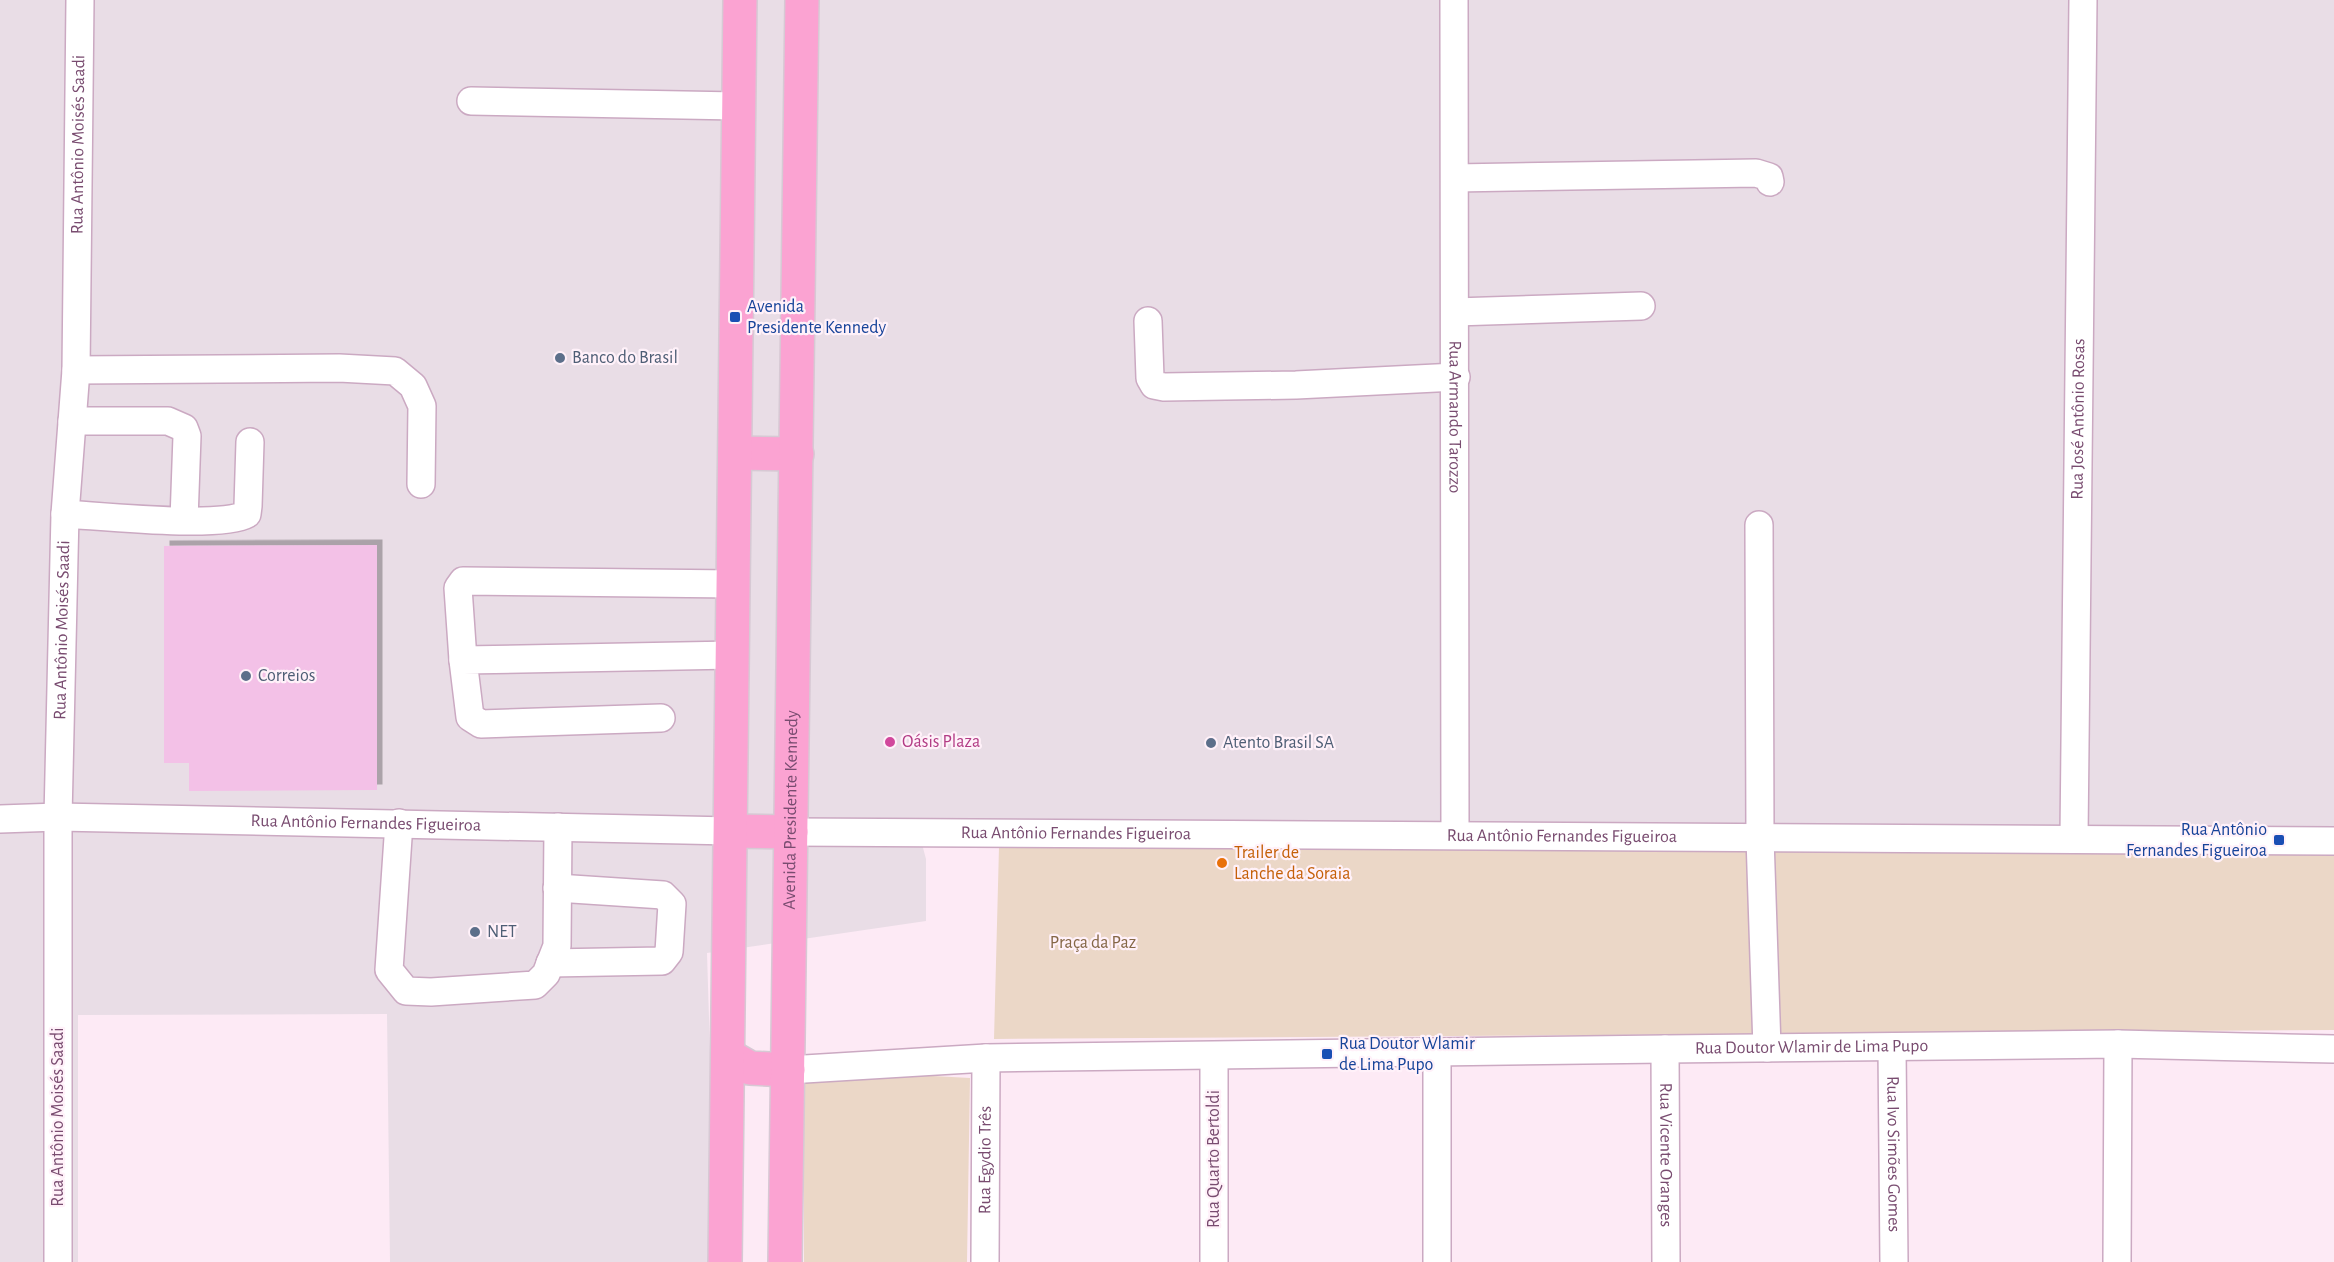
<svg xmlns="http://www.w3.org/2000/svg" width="2334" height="1262" font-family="'Alegreya Sans',sans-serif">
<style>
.industrial{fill:#e9dde6}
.green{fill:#ebd7c7}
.building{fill:#f3c1e7;filter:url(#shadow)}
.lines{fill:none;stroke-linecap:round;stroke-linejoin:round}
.minor-casing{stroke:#cba9c2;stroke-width:30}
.major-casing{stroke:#d7c9d4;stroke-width:36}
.minor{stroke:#fff;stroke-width:27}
.major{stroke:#fba3d2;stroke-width:33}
.transit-dot{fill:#1a4fb4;stroke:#fff1f9;stroke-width:2}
.service-dot{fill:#5c6f8a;stroke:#fff1f9;stroke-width:2}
.hotel-dot{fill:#d1479c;stroke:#fff1f9;stroke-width:2}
.food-dot{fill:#e8710a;stroke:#fff1f9;stroke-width:2}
.labels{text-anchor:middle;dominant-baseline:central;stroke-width:4.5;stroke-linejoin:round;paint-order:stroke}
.street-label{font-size:18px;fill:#794c70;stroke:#fff1f9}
.transit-label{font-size:18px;fill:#164399;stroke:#fff1f9;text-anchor:start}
.service-label{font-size:18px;fill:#4e5e75;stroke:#fff1f9;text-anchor:start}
.hotel-label{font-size:18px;fill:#b23c85;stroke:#fff1f9;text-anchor:start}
.food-label{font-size:18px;fill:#c56008;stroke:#fff1f9;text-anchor:start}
.park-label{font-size:18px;fill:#856746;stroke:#fff1f9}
</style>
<defs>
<filter id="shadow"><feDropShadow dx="5.5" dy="-5.5" stdDeviation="0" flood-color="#0004"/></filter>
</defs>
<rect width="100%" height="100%" fill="#fdeaf5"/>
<path class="industrial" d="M0 0H2334V839L919 833 926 859V921L707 953 713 1149 707 1262H390L387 1014 78 1015V1262H0Z"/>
<path class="green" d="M1760 846 2334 855V1030L994 1039 999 847Z
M804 1069 970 1078 967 1262H804Z"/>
<path class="building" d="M377 545V790L189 791V763H164V546Z"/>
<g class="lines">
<defs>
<g id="minor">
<path id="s1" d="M1454 0 1455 834"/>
<path d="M471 101 737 106"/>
<path d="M1455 178 1756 173 1769 177 1770 182"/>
<path d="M1455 312 1641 306"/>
<path d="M1148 321 1150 378 1154 385 1164 387 1296 385 1456 377"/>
<path d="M76 370 339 368 395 371 413 386 422 406 421 484"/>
<path d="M72 421H168L184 428 187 436 184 520"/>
<path d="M65 514C101 516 221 529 247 514L248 506 250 442"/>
<path d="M1759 525 1760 838 1767 1048"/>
<path d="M463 660 458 588 463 581 734 584"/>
<path d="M661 718 481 724 470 717 463 660 733 655"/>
<path id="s2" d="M0 819 58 817 731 831"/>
<path d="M399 823 389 970 406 991 431 992 535 985 546 974 557 946 558 827"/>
<path id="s3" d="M791 832 2334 841"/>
<path id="s4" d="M2074 837 2083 0"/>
<path d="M550 963 662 961 669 952 672 904 663 895 557 888"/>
<path id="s5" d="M1892 1048 1894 1262"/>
<path id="s6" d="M1665 1049 1666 1262"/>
<path id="s7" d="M788 1070 986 1058 1665 1049 2118 1044 2334 1049"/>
<path id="s8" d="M58 1262V817L65 514 76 370 80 0"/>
<path id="s9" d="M985 1262 986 1058"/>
<path d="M1214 1262V1056"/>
<path d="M1437 1262V1052"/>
<path d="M2117 1262 2118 1044"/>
</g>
<g id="major">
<path d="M735 453 797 454"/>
<path d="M731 831 791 832"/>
<path d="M729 1056 750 1068 788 1070"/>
<path d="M725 1262 740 0"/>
<path id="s10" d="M785 1262 802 0"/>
</g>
</defs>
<use href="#minor" class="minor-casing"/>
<use href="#major" class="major-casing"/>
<use href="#minor" class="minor"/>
<use href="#major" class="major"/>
</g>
<g class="transit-dot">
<rect x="729" y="311" width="12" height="12" rx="3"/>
<rect x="2273" y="834" width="12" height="12" rx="3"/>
<rect x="1321" y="1048" width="12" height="12" rx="3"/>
</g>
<g class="service-dot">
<circle cx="560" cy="358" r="6"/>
<circle cx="246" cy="676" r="6"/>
<circle cx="1211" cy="743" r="6"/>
<circle cx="475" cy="932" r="6"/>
</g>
<circle class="hotel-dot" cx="890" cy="742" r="6"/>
<circle class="food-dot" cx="1222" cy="863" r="6"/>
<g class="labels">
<g class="street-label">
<text stroke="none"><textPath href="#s8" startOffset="1118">Rua Antônio Moisés Saadi</textPath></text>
<text stroke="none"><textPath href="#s1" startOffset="417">Rua Armando Tarozzo</textPath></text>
<text stroke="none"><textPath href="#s4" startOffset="418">Rua José Antônio Rosas</textPath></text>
<text stroke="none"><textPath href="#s8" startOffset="632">Rua Antônio Moisés Saadi</textPath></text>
<text stroke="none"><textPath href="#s10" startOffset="452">Avenida Presidente Kennedy</textPath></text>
<text stroke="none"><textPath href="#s2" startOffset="366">Rua Antônio Fernandes Figueiroa</textPath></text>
<text stroke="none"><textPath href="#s3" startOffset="285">Rua Antônio Fernandes Figueiroa</textPath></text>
<text stroke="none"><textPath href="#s3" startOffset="771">Rua Antônio Fernandes Figueiroa</textPath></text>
<text stroke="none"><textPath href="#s7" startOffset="1024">Rua Doutor Wlamir de Lima Pupo</textPath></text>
<text transform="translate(58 1117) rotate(-90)">Rua Antônio Moisés Saadi</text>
<text stroke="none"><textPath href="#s6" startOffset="106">Rua Vicente Oranges</textPath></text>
<text stroke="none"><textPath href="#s5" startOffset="106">Rua Ivo Simões Gomes</textPath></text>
<text transform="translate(1214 1159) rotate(-90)">Rua Quarto Bertoldi</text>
<text stroke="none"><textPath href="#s9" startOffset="102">Rua Egydio Três</textPath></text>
</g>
<g class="transit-label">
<text x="747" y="307">Avenida<tspan x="747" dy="21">Presidente Kennedy</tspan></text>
<text x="2267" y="830" text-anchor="end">Rua Antônio<tspan x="2267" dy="21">Fernandes Figueiroa</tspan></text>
<text x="1339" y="1044">Rua Doutor Wlamir<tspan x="1339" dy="21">de Lima Pupo</tspan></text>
</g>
<g class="service-label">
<text x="572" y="358">Banco do Brasil</text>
<text x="258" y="676">Correios</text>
<text x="1223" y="743">Atento Brasil SA</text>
<text x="487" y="932">NET</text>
</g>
<g class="hotel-label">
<text x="902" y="742">Oásis Plaza</text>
</g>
<g class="food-label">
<text x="1234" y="853">Trailer de<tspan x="1234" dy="21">Lanche da Soraia</tspan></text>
</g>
<g class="park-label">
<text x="1093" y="943">Praça da Paz</text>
</g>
</g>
</svg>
